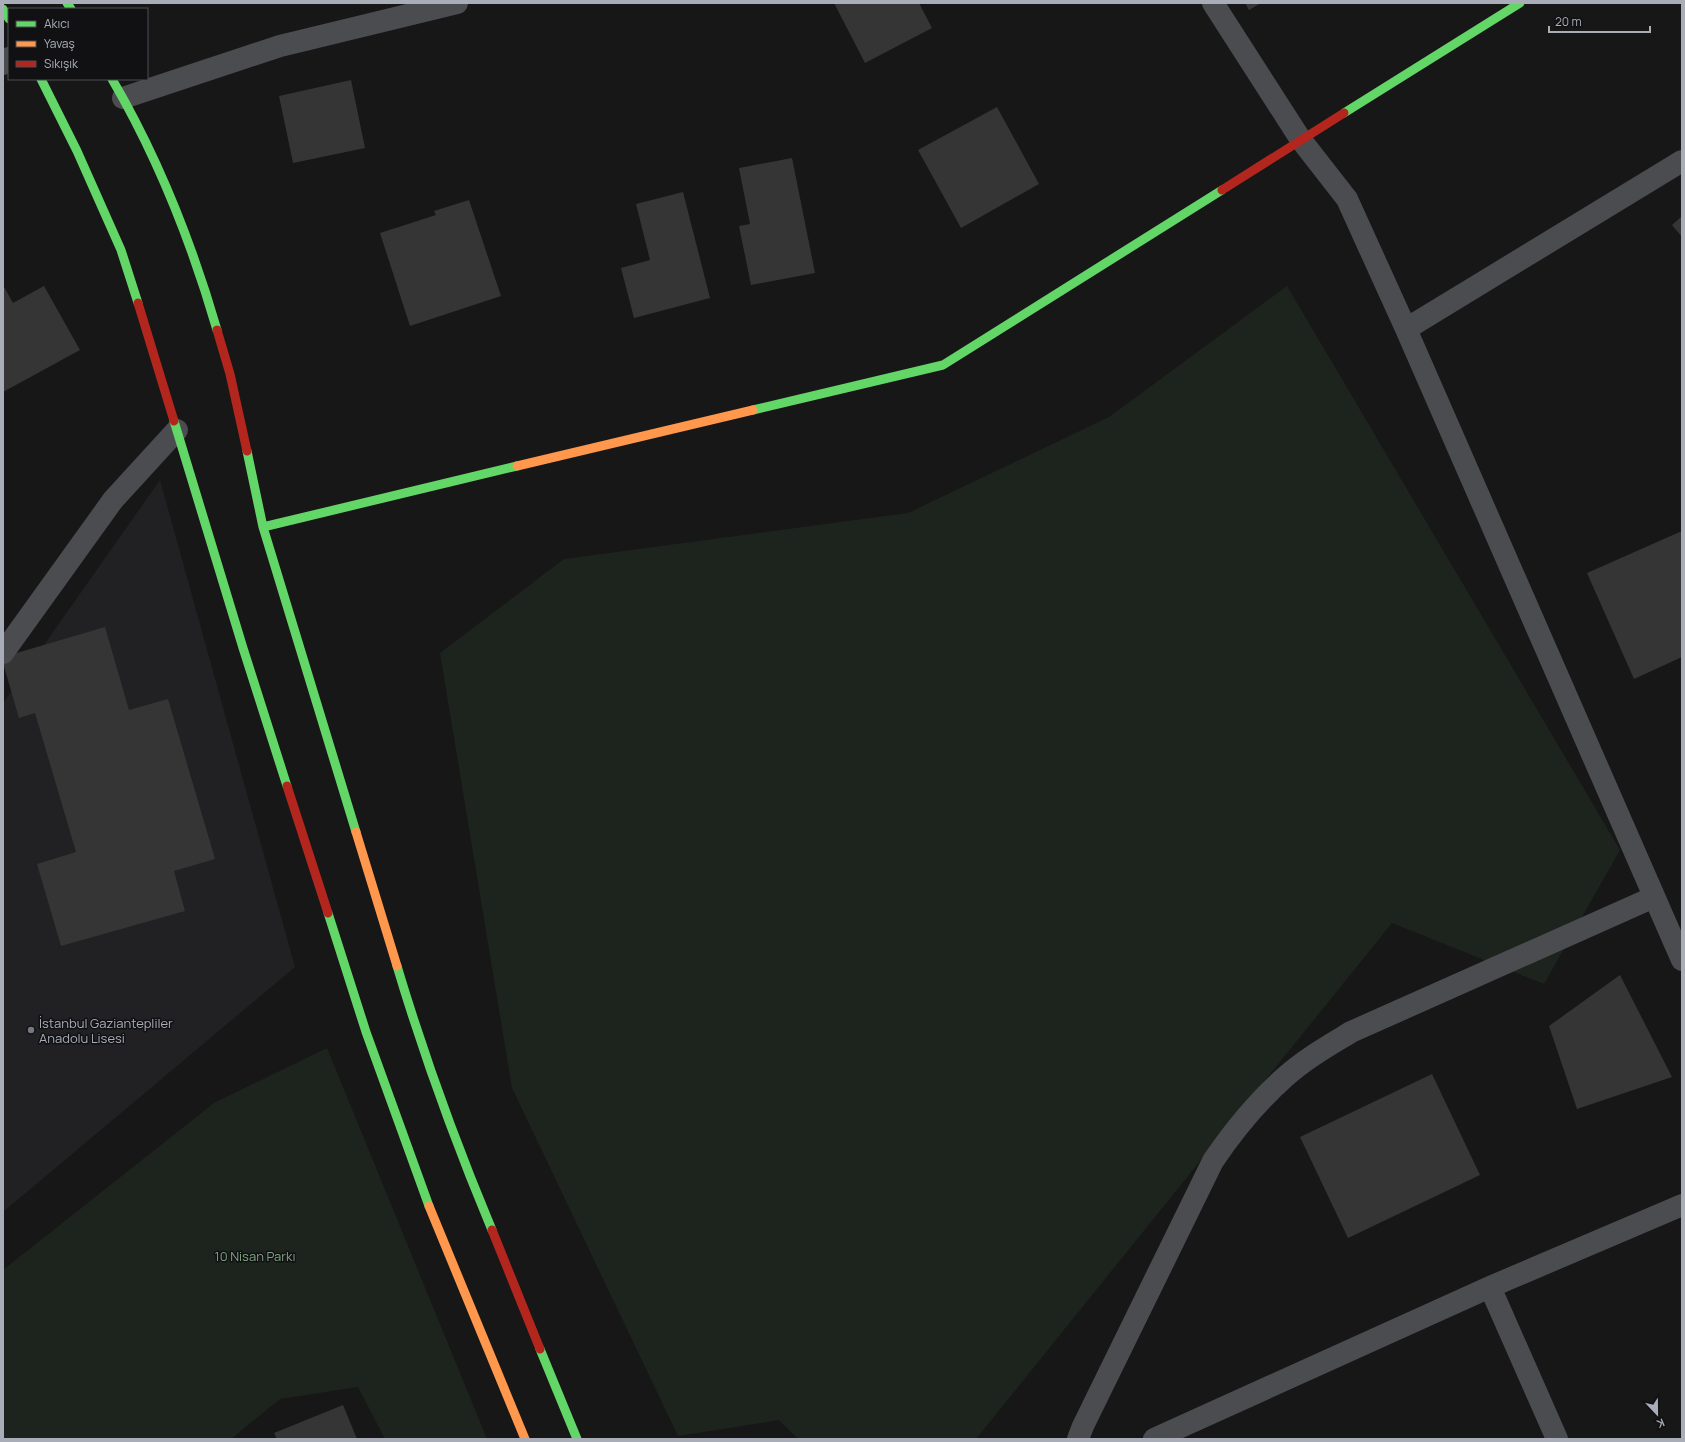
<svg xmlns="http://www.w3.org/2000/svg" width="1685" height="1442" font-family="Manrope,sans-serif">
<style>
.built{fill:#212123}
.green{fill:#1d241e}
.building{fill:#353536}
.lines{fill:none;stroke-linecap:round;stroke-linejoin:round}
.street{stroke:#4b4c50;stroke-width:22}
.fast{stroke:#63d668;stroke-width:9}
.slow{stroke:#ff974d;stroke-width:9}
.jam{stroke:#b3261e;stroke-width:9}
.poi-dot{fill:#757880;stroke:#111113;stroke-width:1.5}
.labels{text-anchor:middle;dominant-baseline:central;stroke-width:3;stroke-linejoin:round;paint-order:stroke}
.poi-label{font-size:13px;fill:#a8adb8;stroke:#111113;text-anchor:start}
.park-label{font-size:13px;fill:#7fa381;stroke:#111113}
</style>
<rect width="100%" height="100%" fill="#171717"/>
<path class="built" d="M160 480 295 967 3 1212V703Z"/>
<path class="green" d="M1287 286 1620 850 1544 984 1392 923 976 1439H798L779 1420 678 1436 512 1088 440 653 564 559 908 513 1109 417Z
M327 1048 487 1439H385L358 1387 280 1399 231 1439H3V1270L214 1103Z"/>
<path class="building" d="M834 3H919L932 28 865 63Z
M1245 3H1261L1249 10Z
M351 80 365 148 293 163 279 96Z
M997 107 1039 184 961 228 918 150Z
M792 158 815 273 751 285 739 226 750 224 739 168Z
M683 192 710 298 634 318 621 268 650 260 636 204Z
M469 200 501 296 410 326 380 233 436 215 434 211Z
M1682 216V237L1672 225Z
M3 285 13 303 44 286 80 350 3 392Z
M1682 531V657L1634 679 1587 573Z
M105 627 129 710 168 699 215 859 174 871 185 911 61 946 37 864 76 852 35 713 19 718 3 663V657Z
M1620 975 1672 1077 1577 1109 1549 1026Z
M1432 1074 1480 1175 1348 1238 1300 1137Z
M343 1405 357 1439H277L274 1433Z"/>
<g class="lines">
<path class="street" d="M1213 3 1301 140 1347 199 1406 329 1682 960
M3 64 9 58
M123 98 280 46 457 3
M1406 329 1682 161
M3 653 113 500 177 430
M1490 1287 1557 1439
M1078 1439 1083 1426 1213 1161C1234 1130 1257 1102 1285 1077 1305 1059 1328 1046 1351 1032L1654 897
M1154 1439 1490 1287 1682 1205"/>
<path class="fast" d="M67 3 71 9
M3 9 9 19
M41 79 77 151 121 250 138 303
M112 79C157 156 192 244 217 330
M1344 113 1520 3
M753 410 943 365 1222 190
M174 421 243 648 287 786
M247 451 263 527 356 832
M263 527 517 466
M328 913 366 1032 429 1206
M397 966C424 1056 456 1144 492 1230
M540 1349 577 1439"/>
<path class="slow" d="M517 466 753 410
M356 832 397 966
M429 1206 525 1439"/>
<path class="jam" d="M1222 190 1344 113
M138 303 174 421
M217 330 230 374 247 451
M287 786 328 913
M492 1230 540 1349"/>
</g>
<circle class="poi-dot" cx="31" cy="1030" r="4"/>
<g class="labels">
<g class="poi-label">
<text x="39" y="1023">İstanbul Gaziantepliler<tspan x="39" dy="15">Anadolu Lisesi</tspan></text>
</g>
<g class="park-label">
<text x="255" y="1256">10 Nisan Parkı</text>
</g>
</g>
<rect width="1685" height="1442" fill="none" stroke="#a8adb8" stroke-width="8"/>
<rect x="8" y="8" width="140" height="72" fill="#111113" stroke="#4d4f55"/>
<rect x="16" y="21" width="20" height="6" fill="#63d668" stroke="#4d4f55"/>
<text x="44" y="28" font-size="12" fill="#a8adb8">Akıcı</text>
<rect x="16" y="41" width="20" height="6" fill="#ff974d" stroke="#4d4f55"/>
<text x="44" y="48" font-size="12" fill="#a8adb8">Yavaş</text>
<rect x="16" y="61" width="20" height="6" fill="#b3261e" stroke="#4d4f55"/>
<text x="44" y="68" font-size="12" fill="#a8adb8">Sıkışık</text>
<g transform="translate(1657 1414) rotate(158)" stroke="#111113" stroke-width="3" paint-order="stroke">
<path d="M0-3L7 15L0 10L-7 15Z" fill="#a8adb8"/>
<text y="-6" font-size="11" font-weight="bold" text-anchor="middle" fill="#a8adb8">K</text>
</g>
<path d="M1549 26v6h101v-6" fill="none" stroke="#a8adb8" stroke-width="2"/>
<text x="1555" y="26" font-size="12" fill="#a8adb8" stroke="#111113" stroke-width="3" paint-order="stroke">20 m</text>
</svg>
